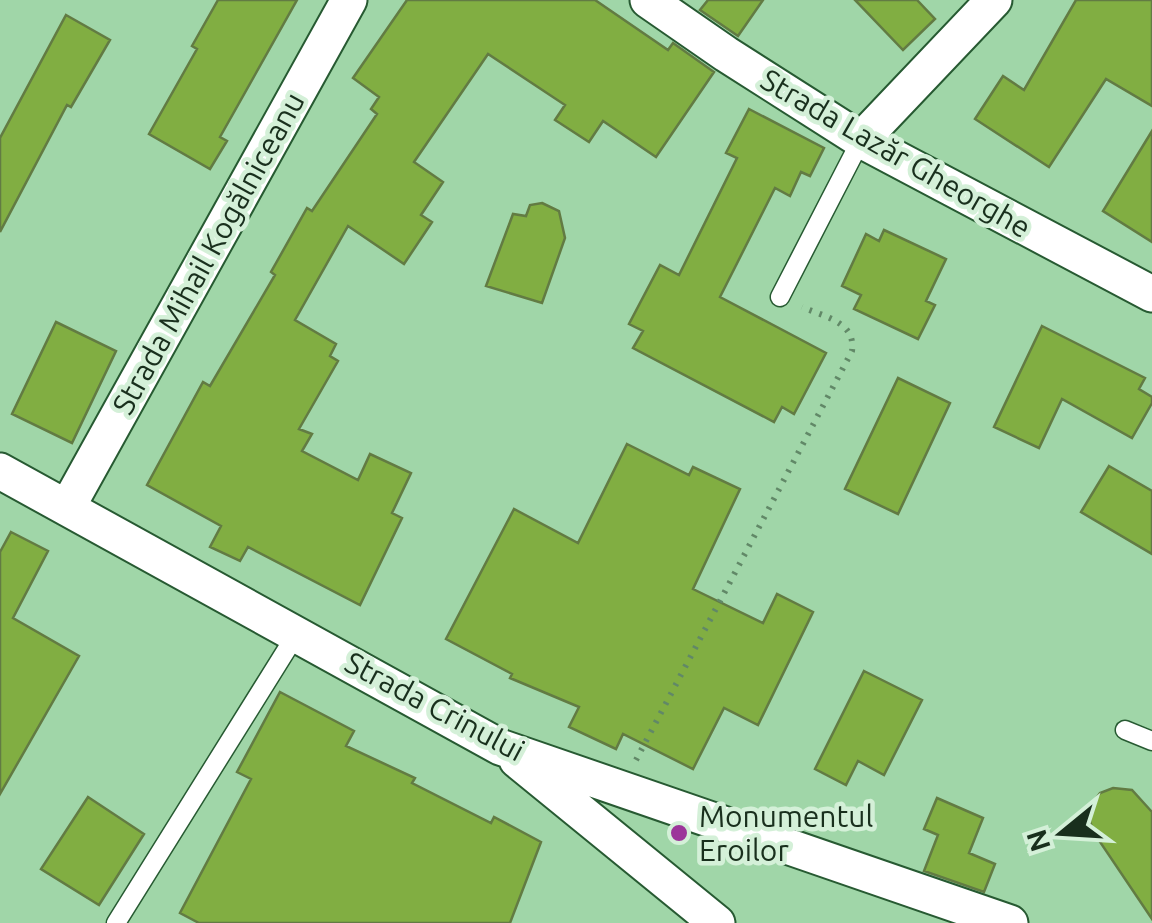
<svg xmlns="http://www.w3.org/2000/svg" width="1152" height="923" font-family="Ubuntu,sans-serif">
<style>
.building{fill:#81ae42;stroke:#627b43;stroke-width:2.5}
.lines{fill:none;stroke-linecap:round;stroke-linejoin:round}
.service-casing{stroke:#275a32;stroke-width:21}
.minor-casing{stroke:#275a32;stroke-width:39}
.path{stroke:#618867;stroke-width:6;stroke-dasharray:2.5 8;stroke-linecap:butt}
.service{stroke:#fff;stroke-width:18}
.minor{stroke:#fff;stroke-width:35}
.poi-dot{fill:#9c369a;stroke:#d4f0d8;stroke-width:4}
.labels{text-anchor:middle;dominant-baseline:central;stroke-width:9;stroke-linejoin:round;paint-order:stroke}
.street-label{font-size:30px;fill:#192f1d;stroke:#d4f0d8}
.poi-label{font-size:30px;fill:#192f1d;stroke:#d4f0d8;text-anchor:start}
</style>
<rect width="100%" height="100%" fill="#a0d6a8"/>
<path class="building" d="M218 0H297L220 137 227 141 210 169 149 134 197 49 192 46Z
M407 0H595L668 50 673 43 714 72 656 157 603 121 589 142 555 120 565 105 488 54 414 162 443 182 421 215 432 222 404 264 348 226 295 320 336 344 330 356 338 361 299 429 312 434 302 451 358 480 370 454 411 473 392 513 402 518 360 605 248 547 240 561 210 547 221 526 147 485 203 382 210 386 275 275 271 272 307 208 312 211 377 114 371 109 379 97 353 78Z
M708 0H763L738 36 700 10Z
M855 0H917L935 19 903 50Z
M1076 0H1152V106L1106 79 1049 167 975 119 1003 76 1024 90Z
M66 15 110 40 71 107 67 105 0 232V138Z
M749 109 824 148 810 176 801 172 790 196 775 188 720 297 826 353 794 414 782 407 774 422 633 348 643 331 629 324 660 265 679 275 737 158 726 153Z
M1152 131V242L1103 211Z
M542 203 559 211 565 238 542 303 486 286 513 214 526 216 530 205Z
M884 230 946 259 926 301 935 305 918 339 854 309 861 295 842 286 866 234 879 241Z
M56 322 116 351 72 443 12 414Z
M1042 326 1145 378 1139 389 1152 397V403L1132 438 1062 399 1039 448 994 427Z
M898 378 950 403 898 514 845 489Z
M627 444 689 475 693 467 740 489 693 589 763 623 777 594 813 612 758 725 724 708 693 769 623 734 616 749 569 727 579 707 510 678 512 674 446 639 514 509 578 543Z
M1109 466 1152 491V554L1081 512Z
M11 532 48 551 13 618 79 656 0 794V552Z
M864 671 922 700 884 775 858 761 846 785 815 769Z
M280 692 354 731 346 746 415 778 412 783 491 823 494 817 541 842 510 923H199L180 913 251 779 237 772Z
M1113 788 1132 790 1152 812V919L1096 836 1090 822 1092 804 1100 793Z
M88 797 144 834 99 905 41 869Z
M937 798 983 818 969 853 995 864 984 892 924 871 938 835 924 829Z"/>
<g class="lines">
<defs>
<path id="service" d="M780 297 861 140
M1125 730 1152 741
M116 923 297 633"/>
<path id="minor" d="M648 0 726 54 861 140 1152 294
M861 140 994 0
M0 471 500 747 1010 923
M68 506 349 0
M517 760 717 923"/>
</defs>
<use href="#service" class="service-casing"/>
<use href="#minor" class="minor-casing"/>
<path class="path" d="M636 760 852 351C856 322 825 317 802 307"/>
<use href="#service" class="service"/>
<use href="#minor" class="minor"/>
</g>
<circle class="poi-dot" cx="679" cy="833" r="10"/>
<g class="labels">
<g class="street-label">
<text transform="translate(896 153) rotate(30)">Strada Lazăr Gheorghe</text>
<text transform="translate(208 253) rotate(-61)">Strada Mihail Kogălniceanu</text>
<text transform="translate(435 706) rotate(28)">Strada Crinului</text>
</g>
<g class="poi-label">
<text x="699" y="816">Monumentul<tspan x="699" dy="34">Eroilor</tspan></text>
</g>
</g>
<g transform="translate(1062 833) rotate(252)" stroke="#d4f0d8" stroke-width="8" paint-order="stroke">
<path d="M0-8L18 38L0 25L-18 38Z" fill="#192f1d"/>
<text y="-15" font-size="28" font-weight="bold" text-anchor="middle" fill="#192f1d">N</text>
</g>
</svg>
